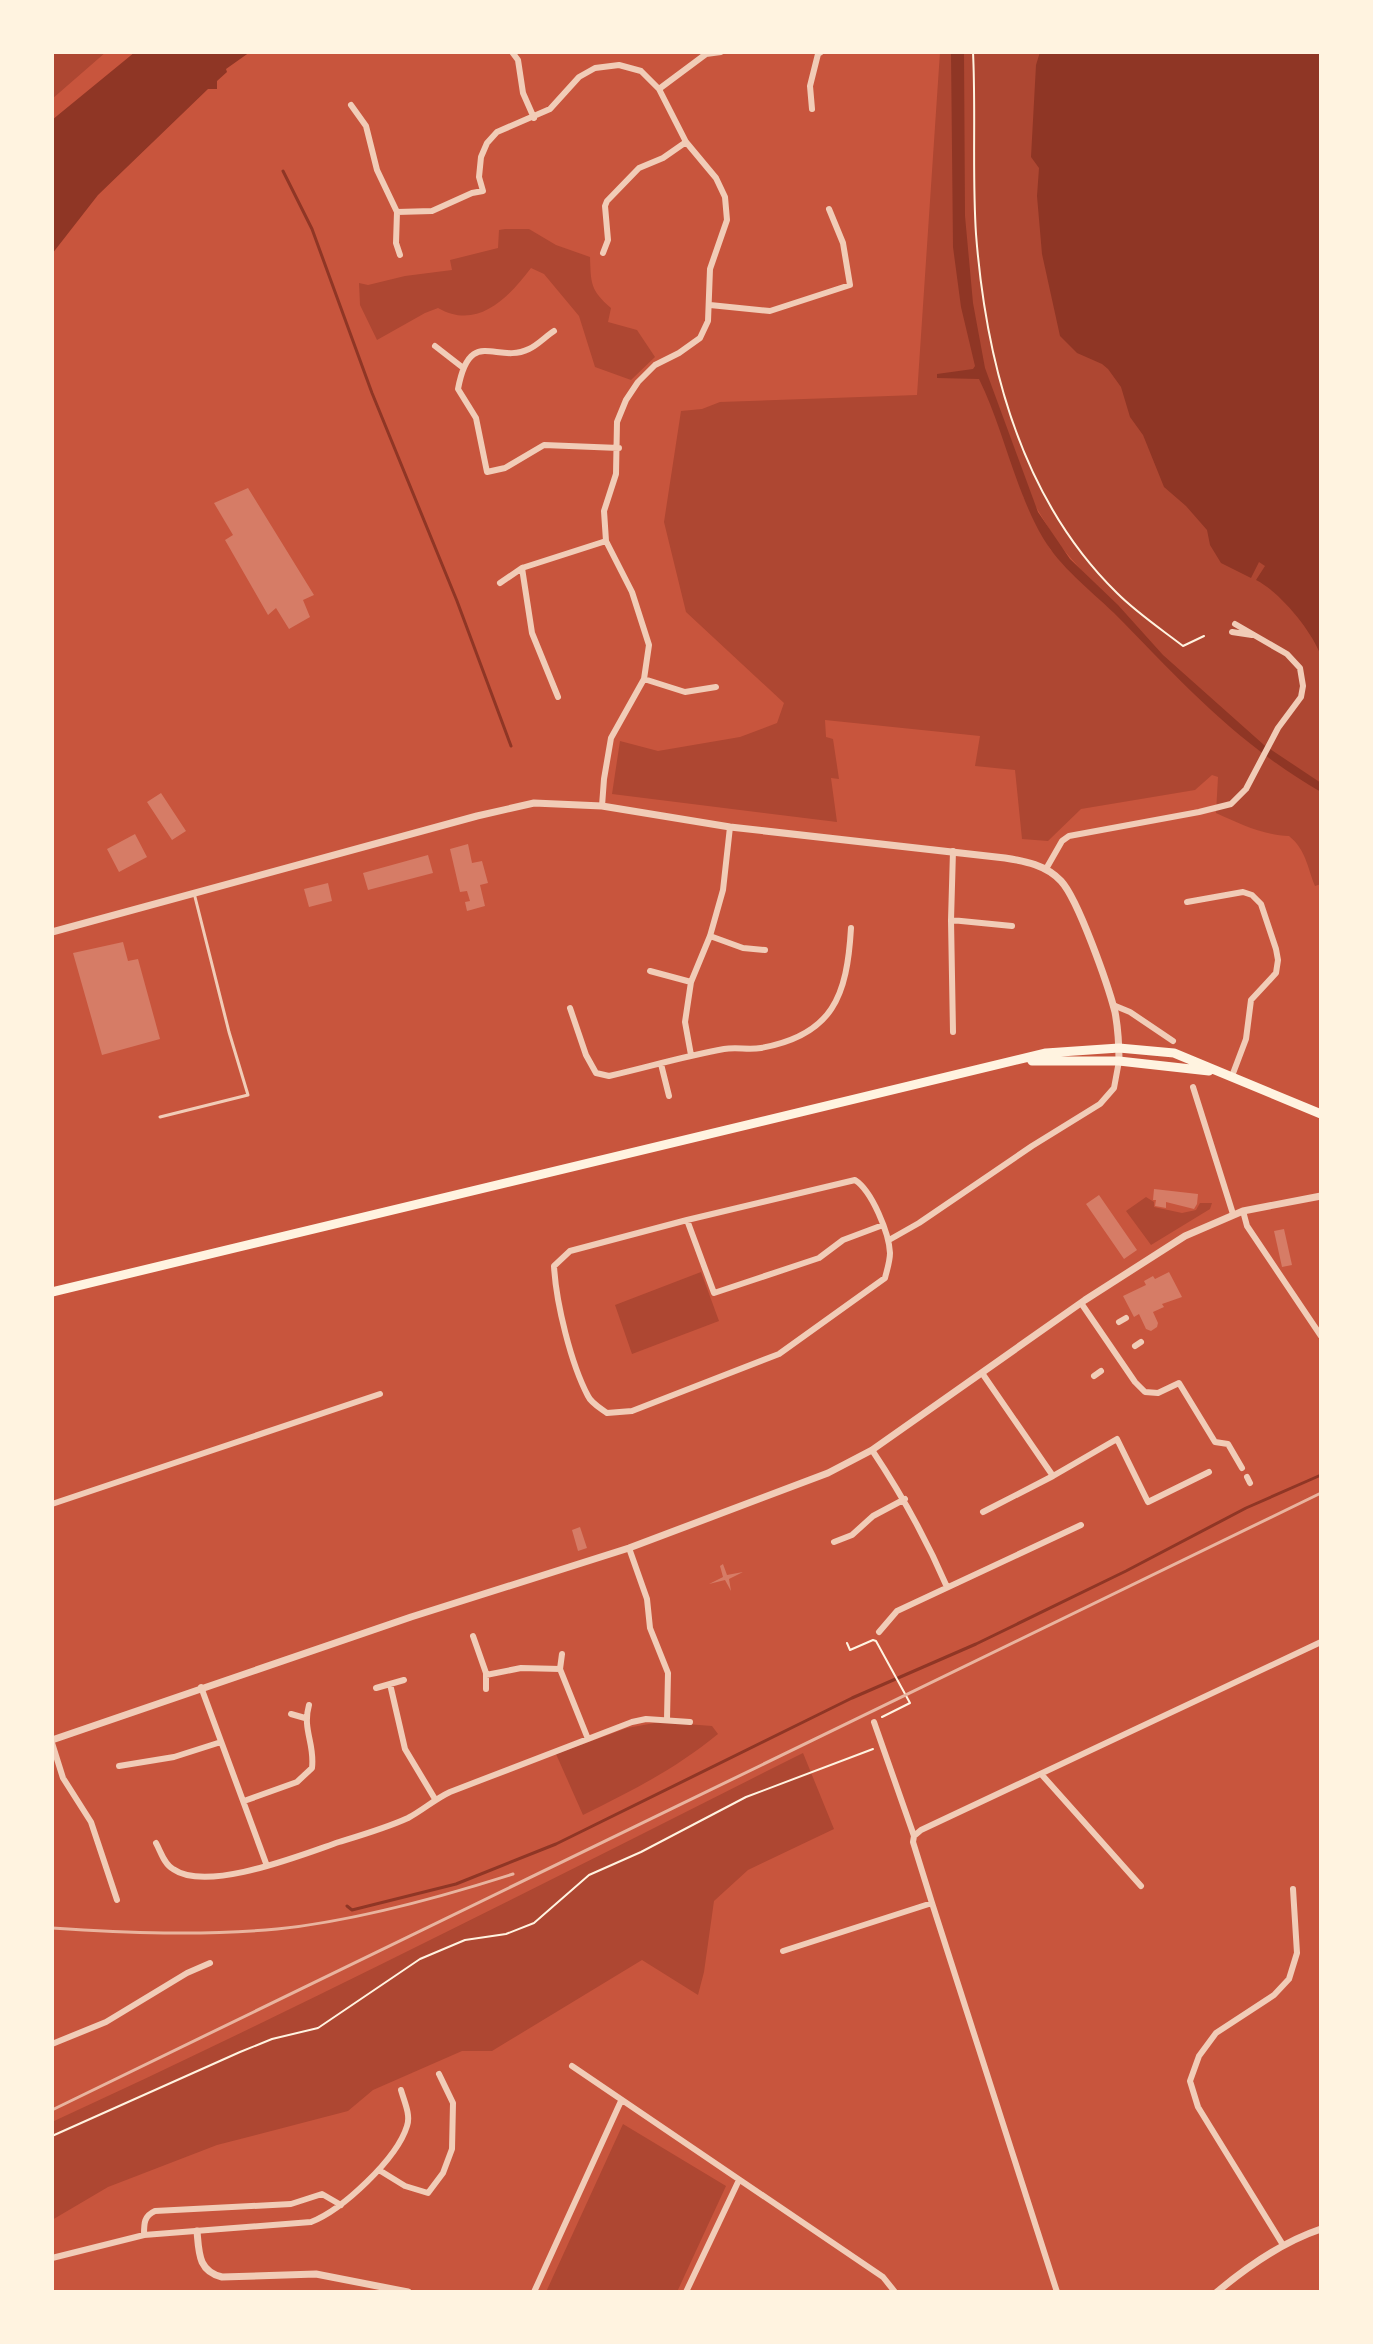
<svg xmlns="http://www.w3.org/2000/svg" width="1373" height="2344" font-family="'Crimson Pro',serif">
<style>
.green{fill:#ae4732;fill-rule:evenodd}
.water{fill:#8f3625}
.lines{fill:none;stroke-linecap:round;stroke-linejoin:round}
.stream{stroke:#8f3625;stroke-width:3}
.building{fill:#d67c66}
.path{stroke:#fff3e0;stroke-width:2}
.service{stroke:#f1ccb7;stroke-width:3}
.minor{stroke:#f1ccb7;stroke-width:6}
.tertiary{stroke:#f1ccb7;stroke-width:7}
.primary{stroke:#fff3e0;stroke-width:9}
.rail{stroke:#e9b49f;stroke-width:3}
</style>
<rect width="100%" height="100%" fill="#c8553d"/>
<path class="green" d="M52 52H106L52 99Z
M940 52H1321V884L1315 886C1307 866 1306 850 1289 836 1263 835 1240 824 1216 813L1218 777 1212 775 1195 790 1081 809 1048 841 1022 839 1015 770 975 766 980 736 825 720 826 737 833 739 839 779 831 778 837 822 612 794 620 741 658 751 740 737 777 723 784 703 686 612 664 522 681 411 702 409 720 402 917 395ZM1023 496 1033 502 1057 542 1082 571 1103 602 1050 549Z
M505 229H529L556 245 590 257C591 283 590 290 611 308L608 322 637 330 655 357 631 380 595 367 579 316 544 274 531 268C509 297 478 331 438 308L425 313 377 340 360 305 359 283 368 285 405 276 452 270 450 260 498 248 499 230Z
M1146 1197 1154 1202V1207L1182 1213 1196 1210 1200 1203H1212L1210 1209 1151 1245 1126 1211Z
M701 1272 719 1321 632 1354 615 1305Z
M660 1722 712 1726 718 1734C674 1770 633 1790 583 1815L556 1754 627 1728Z
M803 1753 834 1829 748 1870 714 1901 704 1972 698 1995 642 1960 492 2051H462L373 2090 348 2111 217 2145 108 2187 52 2220V2122C306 2005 554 1878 803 1753Z
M623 2124 726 2186 677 2292H546Z"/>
<path class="water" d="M135 52H250L226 69 227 72 217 81V89H208L98 195 52 254V120Z
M951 52H964L965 216 973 303 985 368 1038 512 1070 559 1118 605 1163 655 1264 745 1321 783V792C1235 742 1183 683 1114 613 1090 590 1060 567 1043 538 1014 488 1004 430 979 379L937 378V374L973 369 975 366 961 307 953 247Z
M1040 52H1321V656C1312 631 1280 592 1256 580L1265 566 1259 562 1251 578 1221 563 1210 545 1207 530 1186 506 1164 487 1143 435 1130 417 1121 387 1108 369 1102 364 1077 353 1060 336 1042 254 1037 196 1039 168 1031 157 1036 65Z"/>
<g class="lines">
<path class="stream" d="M283 171 312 229 372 393 457 601 511 746
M347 1906 352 1910 456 1884 556 1844 852 1698 976 1644 1126 1571 1246 1508 1321 1475"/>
</g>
<path class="building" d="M248 488 314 595 303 600 310 617 289 629 276 608 268 615 225 540 233 535 214 503Z
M161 793 186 831 172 840 147 802Z
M135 834 147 857 119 872 107 849Z
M468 844 472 863 482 861 488 883 480 885 485 906 467 911 465 902 470 901 467 891 460 892 450 849Z
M428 855 433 873 368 890 363 873Z
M328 883 332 901 309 907 304 889Z
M123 942 128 961 138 959 160 1039 102 1055 73 953Z
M1154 1189 1198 1194 1197 1204 1194 1209 1166 1202V1208L1155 1206 1156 1200H1153Z
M1099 1195 1137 1250 1124 1259 1086 1204Z
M1284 1229 1292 1265 1282 1267 1274 1231Z
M1169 1272 1182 1297 1162 1304 1164 1307 1153 1312 1158 1323 1157 1327 1151 1331 1146 1329 1139 1314 1134 1317 1123 1296 1146 1285 1144 1281 1153 1276 1155 1279Z
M580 1527 587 1548 578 1551 572 1530Z
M723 1564 727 1575 743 1572 729 1579 731 1591 725 1580 709 1584 723 1577 720 1566Z"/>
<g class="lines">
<path class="path" d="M973 52C976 113 972 173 976 234 986 363 1022 500 1117 593 1137 613 1161 629 1183 646L1204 636
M847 1643 850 1650 873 1640 876 1641 910 1703 882 1717
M52 2136 240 2052 272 2039 318 2028 420 1959 465 1940 506 1934 534 1923 589 1875 641 1852 746 1797 873 1749"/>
<path class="service" d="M160 1117 248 1095 229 1032 194 893"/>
<path class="minor" d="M512 52 518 60 523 93 534 118
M659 89 706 54 721 52
M351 105 366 126 377 170 397 212 432 211 472 193 483 191 479 177 481 157 487 143 497 132 550 109 579 77 595 68 619 65 641 71 659 89 686 142 716 178 725 197 727 220 710 269 708 321 700 338 679 353 655 365 638 382 626 400 617 422 616 474 604 511 606 541 632 592 649 645 644 679 611 738 604 779 602 806
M812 109 810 86 818 54 821 52
M397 212 396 243 400 255
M603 253 608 240 605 206 607 201 639 168 663 158 686 142
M710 305 770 311 850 285 843 243 829 209
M554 331C546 336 538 345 529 349 496 365 470 325 458 389L476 418 487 472 505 468 544 445 619 448
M435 346 462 367
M500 583 522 568
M1232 632 1252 635
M644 679 685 692 716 687
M558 697 532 633 522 568 606 541
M953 851 951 920 953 1032
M1046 869 1062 841 1069 836 1199 812 1231 804 1246 789 1278 728 1301 697 1303 686 1300 668 1287 654 1235 624
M1187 902 1243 892 1252 895 1261 904 1276 949 1278 960 1276 973 1251 1000 1246 1039 1232 1076
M951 920 1012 926
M710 936 743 948 765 950
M650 971 691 982
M1113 1005 1130 1012 1173 1041
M570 1008 586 1055 596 1073 609 1076C648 1067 685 1056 724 1049 736 1047 749 1050 761 1048 833 1035 847 996 851 928
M691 1055 685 1022 691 982 710 936 723 890 730 827
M661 1064 669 1096
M1193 1087 1233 1214
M855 1180C872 1191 889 1233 890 1253 890 1261 887 1270 885 1278L779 1354 632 1411 607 1413C600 1408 591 1403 588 1396 571 1364 556 1303 554 1266L570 1251 687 1220Z
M1243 1211 1247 1226 1321 1336
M687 1220 714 1293 819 1258 843 1240 883 1225
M889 1240 919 1223 1032 1146 1100 1104 1114 1088 1119 1061
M1081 1303 1135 1382 1145 1392 1158 1393 1179 1383 1215 1442 1228 1444 1242 1468
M1119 1322 1126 1318
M1135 1346 1141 1342
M982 1373 1053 1476 1117 1439 1148 1502 1209 1472
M1094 1376 1101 1371
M872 1450C902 1495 926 1538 947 1587
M1247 1477 1250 1483
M52 1504 380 1394
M983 1512 1053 1476
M834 1542 852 1535 873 1516 905 1499
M629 1548 647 1599 650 1628 668 1673 667 1719
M879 1632 897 1611 1081 1525
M473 1636 486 1673V1689
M562 1654 560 1669 588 1739
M486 1675 521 1668 560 1669
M390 1684 405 1749 435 1799
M201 1687 267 1866
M376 1688 404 1680
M291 1714 305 1718
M874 1722 914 1836 913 1842 932 1903 1057 2292
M52 1743 63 1778 91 1822 117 1900
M119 1766 174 1757 221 1742
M1042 1775 1141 1886
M244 1801 297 1782 312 1768C315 1743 302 1730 309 1705
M914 1836 921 1830 1321 1642
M156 1843C161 1852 164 1864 173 1869 207 1893 301 1855 339 1842 362 1835 386 1828 408 1818 423 1810 435 1799 450 1792L632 1722 646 1719 690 1722
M783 1951 932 1903
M52 2044 106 2022 187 1973 210 1963
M572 2066 883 2277 895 2292
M379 2170 405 2186 428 2193 443 2173 452 2149 453 2103 439 2074
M144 2235C144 2223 144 2216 155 2211L291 2204 322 2194 341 2205
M1283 2245 1198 2107 1190 2081 1199 2056 1216 2033 1274 1995 1289 1979 1297 1953 1293 1889
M52 2258 144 2235 311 2222C342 2210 397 2159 407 2126 411 2115 404 2101 401 2090
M534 2292 621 2101
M686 2292 739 2180"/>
<path class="tertiary" d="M52 932 477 816 534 803 602 806 730 827 1005 858C1025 861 1046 865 1061 881 1078 899 1108 985 1115 1012 1118 1028 1119 1044 1119 1061
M52 1740 411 1617 629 1548 828 1473 872 1450 1085 1300 1185 1236 1243 1211 1321 1196
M197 2231C199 2253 198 2271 222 2277L316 2274 408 2292
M1217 2292C1248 2266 1282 2242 1321 2229"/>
<path class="primary" d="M1032 1061H1119L1209 1071
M52 1292 1046 1053 1119 1048 1174 1053 1321 1114"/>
<path class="rail" d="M52 1928C127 1933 201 1936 277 1929 355 1921 438 1898 513 1874
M52 2110 1321 1493"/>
</g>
<rect width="1373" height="2344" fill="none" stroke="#fff3e0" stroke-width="108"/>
</svg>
